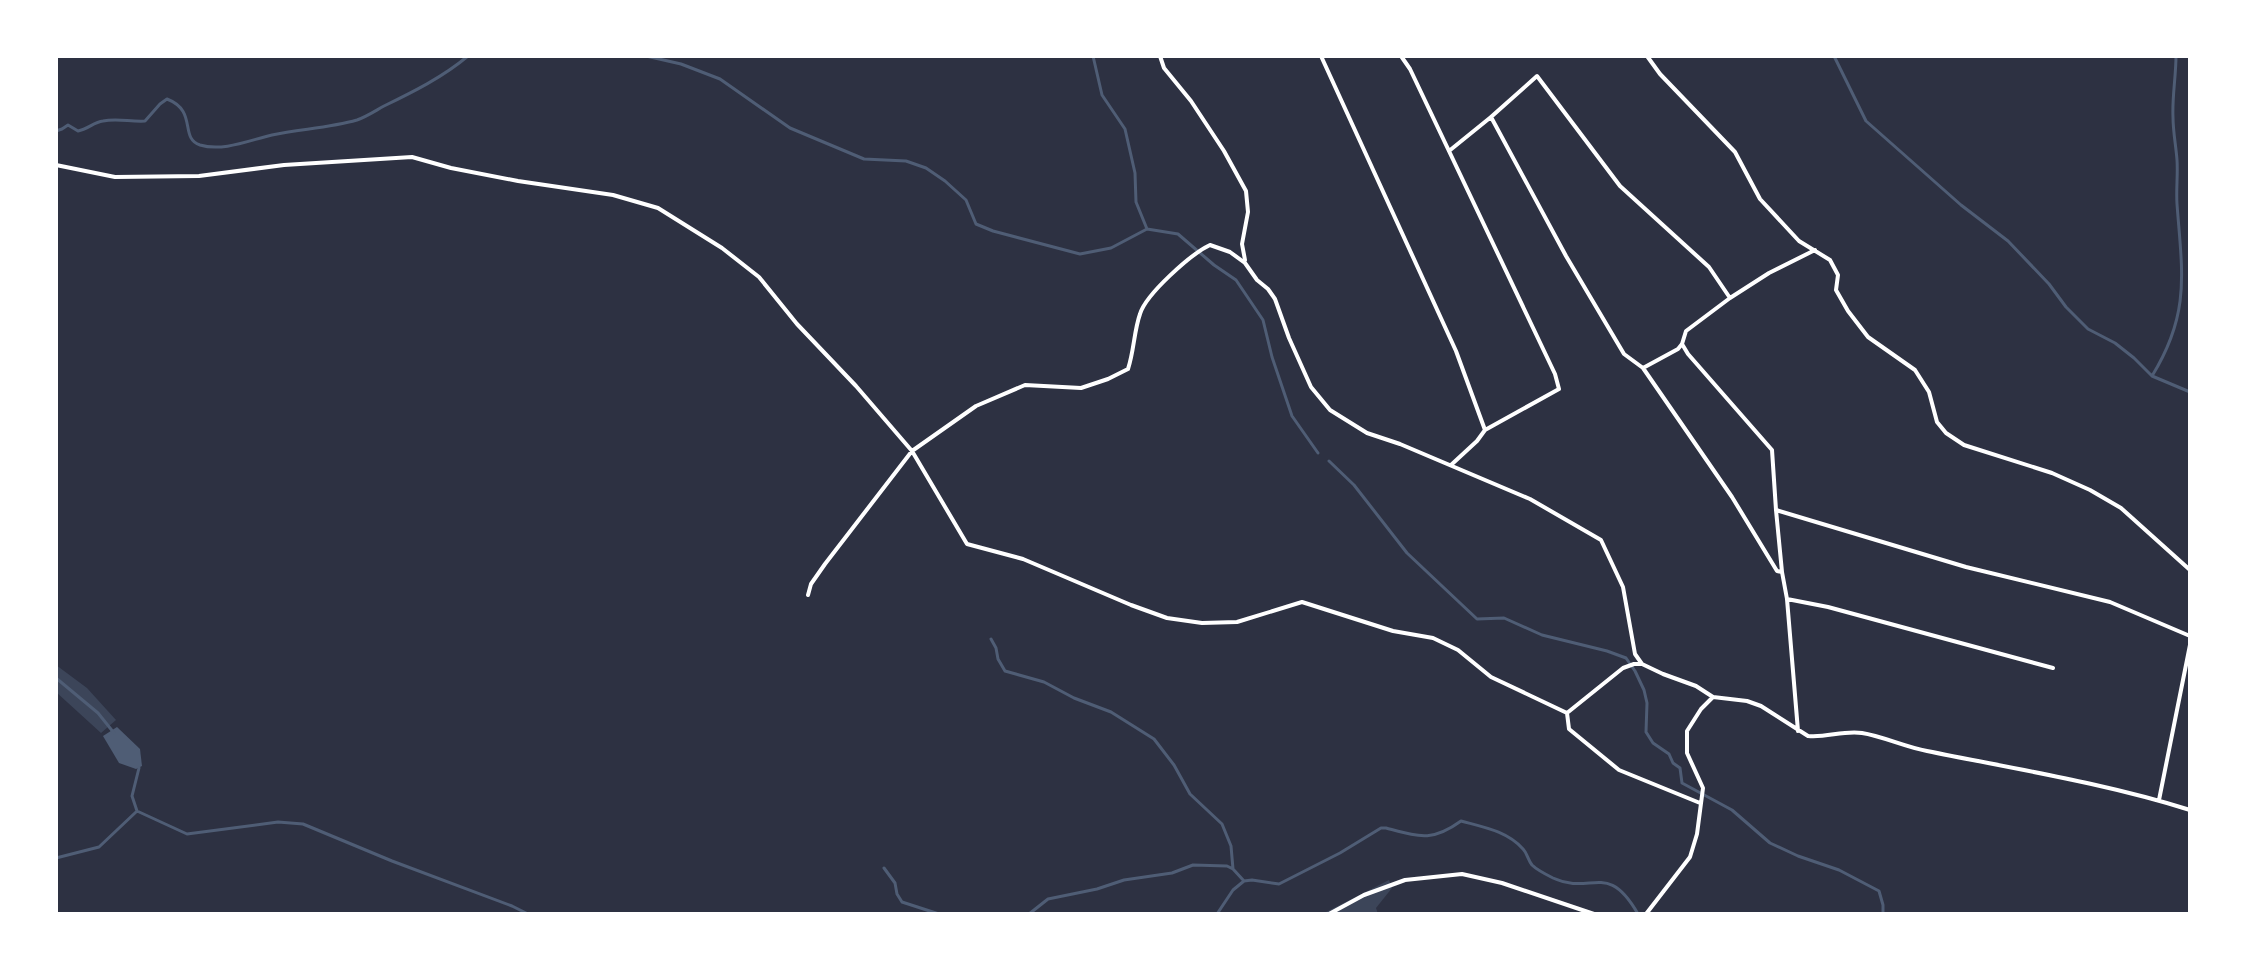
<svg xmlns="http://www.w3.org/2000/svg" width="2246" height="970" font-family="Rubik,sans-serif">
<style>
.green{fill:#3c4559}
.water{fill:#4f5d75}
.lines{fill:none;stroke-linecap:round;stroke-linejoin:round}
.stream{stroke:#4f5d75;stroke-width:3}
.minor{stroke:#fff;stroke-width:4}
</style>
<rect width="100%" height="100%" fill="#2d3142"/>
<path class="green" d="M56 665 87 688 116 720 101 733 56 692Z
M1389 880 1392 888 1376 908 1378 914H1322Z"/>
<path class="water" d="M117 727 140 749 142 766 136 769 119 763 103 736Z"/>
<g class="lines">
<path class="stream" d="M646 56 681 64 720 79 790 128 864 159 906 161 926 168 945 181 966 200 976 224 993 231 1080 254 1111 248 1147 229 1178 234 1214 265 1236 280 1263 320 1272 357 1292 416 1318 453
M1093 56 1102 95 1125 129 1135 173 1136 202 1147 229
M1834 56 1866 121 1961 205 2008 241 2049 284 2066 307 2088 329 2115 343 2134 358 2152 376 2190 392
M56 131 62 129 68 125 78 131C88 129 94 122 103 121 117 118 131 122 145 121L160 104 167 99C198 111 179 138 200 145 223 152 250 140 272 135 300 129 329 128 357 120 366 117 375 111 384 106 413 92 443 77 468 56
M2152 376C2191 313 2182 272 2177 204 2176 189 2178 175 2177 160 2176 146 2173 132 2173 117 2172 97 2176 76 2176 56
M1329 461 1354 485 1407 553 1477 619 1504 618 1542 635 1607 651 1626 658 1635 671 1644 690 1647 703 1646 732 1653 743 1669 754 1673 763 1680 768 1682 783 1732 810 1770 843 1798 856 1839 870 1879 891 1883 905V914
M991 639 996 648 998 659 1005 671 1044 682 1074 698 1111 712 1154 739 1174 765 1190 794 1222 824 1231 846 1233 869 1244 881
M56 678 98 713 114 733
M139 768 132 796 137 811 187 834 278 822 303 824 392 861 512 906 528 914
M56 858 99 847 136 812
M884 868 895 883 897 894 902 902 939 914
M1029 914 1048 899 1097 889 1124 880 1172 873 1193 865 1227 866 1233 869
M1217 914 1233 890 1244 881 1252 880 1279 884 1340 853 1381 828H1386C1420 837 1432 842 1461 821 1483 827 1507 831 1523 849 1527 853 1528 860 1532 865 1537 870 1547 875 1553 878 1592 896 1607 860 1638 914"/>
<path class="minor" d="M1160 56 1164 68 1191 101 1224 151 1246 191 1248 212 1242 244 1245 260
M1321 56 1456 351 1485 430 1477 441 1451 465
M1401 56 1410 69 1555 374 1559 389 1485 430
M1647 56 1660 74 1735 152 1760 199 1799 241 1830 260 1838 275 1836 290 1848 311 1868 337 1915 370 1929 392 1937 422 1946 433 1964 445 2052 473 2090 490 2121 508 2190 570
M1491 117 1537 76 1620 186 1709 267 1730 298
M1449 151 1491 117 1566 256 1624 354 1643 368 1732 497 1777 571 1782 572
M56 165 115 177 199 176 284 165 412 157 451 168 518 181 613 195 658 208 722 248 759 277 797 324 856 386 912 451 967 544 1023 559 1131 605 1167 618 1202 623 1237 622 1302 602 1393 631 1433 638 1458 650 1491 677 1567 713 1623 668 1634 664H1642
M1682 344 1688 354 1772 450 1776 510 1782 572 1787 599 1798 731
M1643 368 1678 349 1682 344 1686 331 1730 298 1769 273 1815 250
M1776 510 1966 567 2110 602 2190 636
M808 595 811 584 825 564 912 451 976 406 1025 385 1081 388 1108 379 1128 369C1134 351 1134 331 1140 314 1146 294 1191 254 1210 245L1230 252 1245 263 1257 280 1268 289 1275 299 1289 338 1311 387 1330 410 1367 433 1400 444 1530 499 1601 540 1623 587 1635 654 1642 664 1663 674 1696 686 1713 697 1747 701 1761 706 1808 736C1826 738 1844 730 1862 733 1882 736 1905 747 1927 751 2015 769 2104 783 2190 810
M1787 599 1828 607 2053 668
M1567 713 1569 729 1619 770 1700 803
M2159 800 2190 645
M1329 914 1364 895 1405 880 1462 874 1502 883 1594 914
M1646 914 1690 857 1697 834 1703 788 1687 753V731L1701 709 1713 697"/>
</g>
<rect width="2246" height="970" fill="none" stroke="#ffffff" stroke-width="116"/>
</svg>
